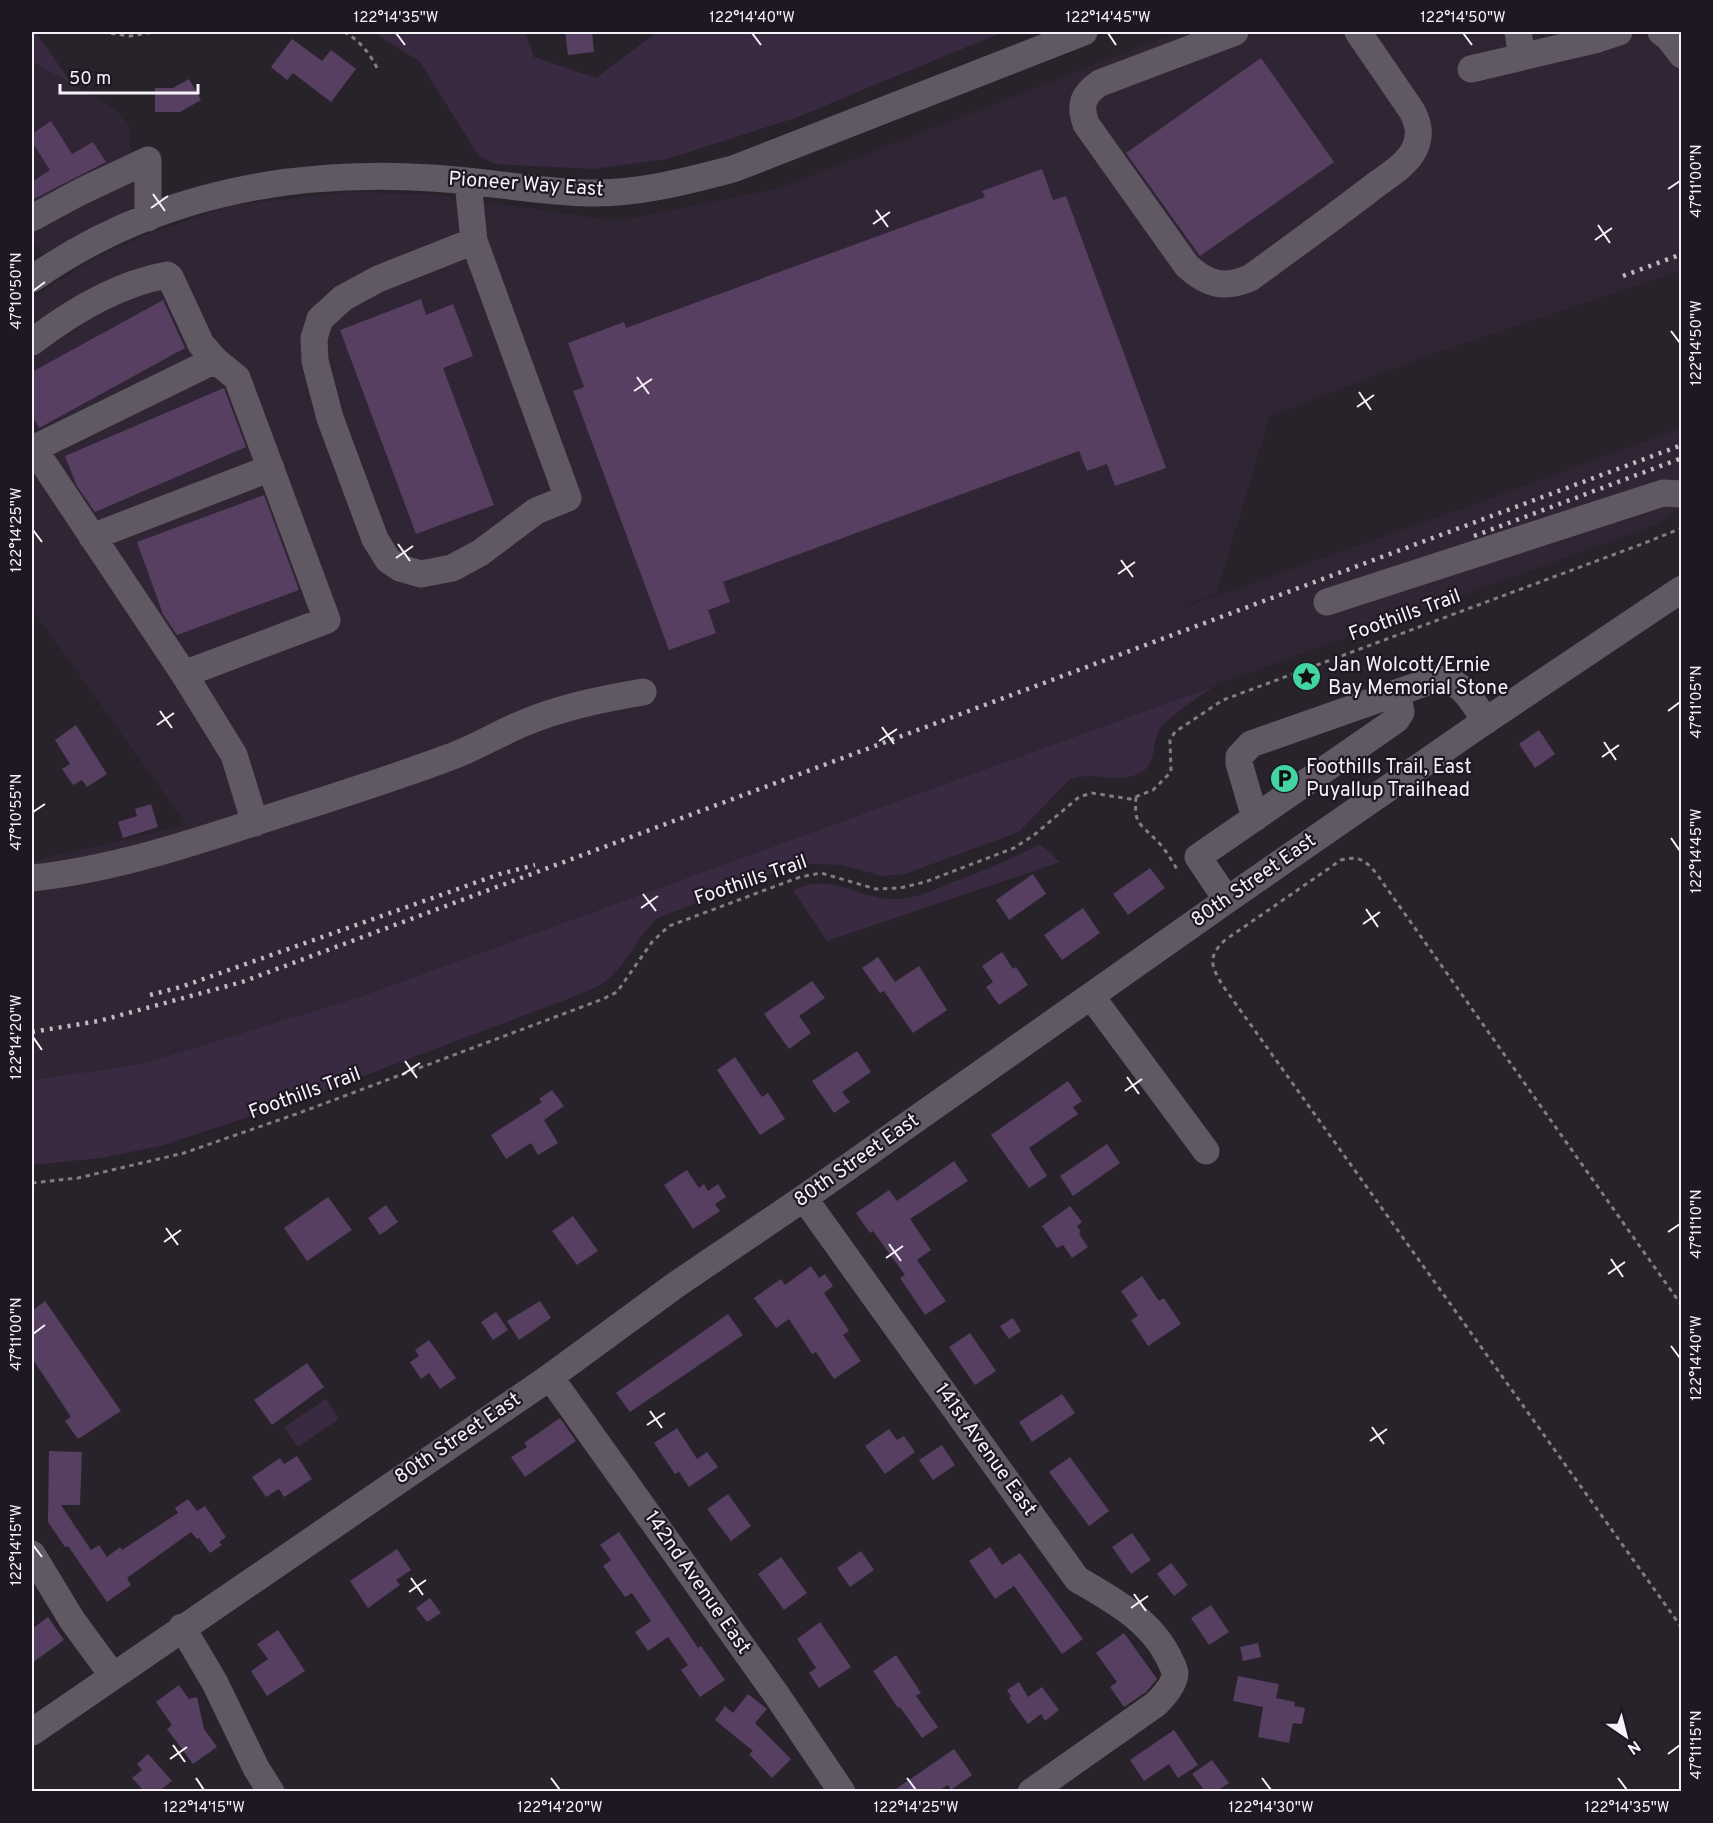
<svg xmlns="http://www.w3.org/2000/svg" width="1713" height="1823" font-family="Overpass,sans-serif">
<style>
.built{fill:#302534}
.green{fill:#392941}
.building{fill:#573f62}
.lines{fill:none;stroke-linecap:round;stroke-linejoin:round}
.path{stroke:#827d85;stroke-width:3;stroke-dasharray:4.5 4.5;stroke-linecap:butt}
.minor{stroke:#605964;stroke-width:27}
.rail{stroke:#bebac1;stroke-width:4.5;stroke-dasharray:3 6;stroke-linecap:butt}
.ticks{fill:none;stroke:#f6f2f9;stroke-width:2}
.labels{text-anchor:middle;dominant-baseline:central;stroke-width:4.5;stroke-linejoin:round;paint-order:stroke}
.street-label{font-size:20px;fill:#f6f2f9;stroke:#1f1822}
.poi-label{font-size:20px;fill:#f6f2f9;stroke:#1f1822;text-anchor:start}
.neatline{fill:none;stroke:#f6f2f9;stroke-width:2}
.ticks-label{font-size:15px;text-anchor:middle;fill:#f6f2f9}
</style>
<rect width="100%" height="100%" fill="#28222b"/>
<path class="built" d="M1178 32H1681V271L1421 358 1270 416 1216 594 1137 624 1467 507 1681 428V509L1658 524 362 996 142 1064 32 1080V861L187 825 32 609V298L93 259 140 237 227 206 346 192 432 194 617 221 780 188Z
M32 61 113 108 129 125 136 206 65 242 44 255 32 241Z"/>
<path class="green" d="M32 32 37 34 73 85 32 61Z
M373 32H525L534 57 596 78 657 32H1003L795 118 667 159 593 169 495 164 478 155 420 62Z
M1214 686C1202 695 1165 719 1159 730 1151 746 1158 765 1138 774 1116 784 1090 770 1069 780L1019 832 905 874 882 876 842 865 812 864 770 874 658 918C638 935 628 963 607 980 596 989 579 994 565 1000L297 1101 160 1146 101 1158 32 1165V1080L142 1064 362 996Z
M1040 844 1060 862 827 941 793 890C833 871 856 899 895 899 917 899 936 889 956 881 985 870 1013 859 1040 844Z
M326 1399 339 1419 298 1447 284 1427Z"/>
<path class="building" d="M565 32H592L594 52 568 55Z
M292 39 322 61 331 50 356 69 331 102 293 73 287 80 271 67Z
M1261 58 1334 162 1200 256 1126 153Z
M189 79 201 100 180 112H155V88H173Z
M51 121 72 154 93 142 106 162 32 200V182L50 170 32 142V134Z
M1042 169 1053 200 1066 196 1166 468 1115 486 1107 464 1087 471 1079 451 723 582 730 602 708 610 716 633 669 650 573 391 584 387 568 343 624 322 626 328 985 197 982 191Z
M421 299 426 315 453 304 473 356 443 368 494 505 416 534 340 330Z
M163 300 185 348 39 428 32 415V372Z
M224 388 246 447 95 512 77 486 65 456Z
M264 495 299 590 177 635 163 614 137 542Z
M76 725 107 774 87 787 82 780 73 785 62 769 70 764 55 740Z
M1539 730 1555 754 1535 768 1519 744Z
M151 804 158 827 123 838 118 822 137 816 135 809Z
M1150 868 1165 888 1128 915 1113 894Z
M1033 874 1046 894 1009 920 996 900Z
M1083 908 1100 933 1062 960 1044 935Z
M1002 952 1013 969 1016 967 1028 985 999 1005 986 987 993 982 982 966Z
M878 957 895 982 919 966 947 1010 913 1033 884 991 880 993 862 968Z
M812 981 825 998 799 1016 811 1033 789 1049 764 1014Z
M857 1051 871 1072 842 1092 850 1102 834 1113 812 1081Z
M735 1057 762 1097 768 1093 785 1119 760 1135 717 1070Z
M1068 1081 1082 1101 1073 1107 1078 1114 1029 1148 1047 1176 1029 1188 991 1135Z
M552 1090 564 1106 544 1120 558 1143 538 1155 531 1143 506 1159 491 1135 542 1102 539 1099Z
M1107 1144 1120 1163 1073 1196 1060 1176Z
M954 1161 968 1181 910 1219 931 1250 917 1260 946 1301 925 1315 900 1278 905 1275 873 1231 870 1233 856 1213 889 1190 897 1201Z
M687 1170 699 1188 704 1184 708 1191 718 1184 726 1197 715 1204 720 1211 693 1229 664 1185Z
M328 1197 352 1230 307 1261 284 1228Z
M386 1205 398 1222 380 1235 368 1218Z
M1070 1206 1082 1222 1077 1226 1081 1232 1079 1234 1088 1247 1072 1258 1063 1245 1057 1248 1042 1226Z
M573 1216 598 1251 577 1265 552 1231Z
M811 1266 819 1278 825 1274 833 1286 824 1293 849 1331 843 1335 861 1361 834 1379 816 1352 812 1354 789 1319 776 1328 754 1298 781 1279 785 1285Z
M1142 1276 1159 1301 1164 1298 1181 1324 1148 1346 1131 1320 1138 1316 1121 1291Z
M45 1301 121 1411 78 1439 65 1421 71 1417 32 1358V1311Z
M540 1301 551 1318 519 1340 507 1321Z
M496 1312 508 1330 493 1340 481 1322Z
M728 1314 743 1335 630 1412 616 1393Z
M1013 1318 1021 1331 1009 1339 1000 1326Z
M970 1333 996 1371 975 1385 949 1347Z
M429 1340 456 1378 440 1389 429 1373 421 1379 410 1362 419 1356 415 1350Z
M307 1363 324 1387 272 1425 254 1400Z
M1062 1394 1075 1413 1032 1442 1019 1422Z
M560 1418 576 1441 525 1477 511 1457 527 1447 524 1443Z
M677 1428 697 1459 707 1452 718 1467 689 1487 679 1472 675 1474 654 1443Z
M889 1429 897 1440 904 1436 915 1452 885 1474 865 1446Z
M942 1445 955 1465 933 1480 919 1460Z
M49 1451 82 1452 80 1505H61L91 1550 99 1545 107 1557 120 1547 122 1550 178 1513 175 1508 188 1499 197 1511 205 1506 226 1537 219 1542 222 1545 210 1553 199 1538 197 1539 191 1532 127 1578 131 1585 107 1602 68 1546 65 1547 48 1522Z
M297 1456 312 1479 284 1497 279 1489 266 1497 252 1477 280 1458 284 1464Z
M1070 1457 1109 1511 1089 1526 1049 1472Z
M728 1494 751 1526 731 1541 707 1509Z
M619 1532 698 1648 701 1646 725 1680 700 1697 681 1670 688 1665 668 1637 648 1651 635 1632 651 1621 632 1593 625 1597 603 1566 611 1560 600 1545Z
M1132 1533 1151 1560 1131 1574 1112 1547Z
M990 1547 1002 1565 1020 1553 1083 1639 1062 1654 1014 1586 995 1599 969 1561Z
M397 1549 411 1570 396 1580 400 1585 368 1608 350 1581Z
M861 1551 874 1570 850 1587 837 1568Z
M781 1557 807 1593 784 1610 758 1574Z
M1171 1563 1188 1585 1174 1596 1157 1574Z
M430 1598 441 1613 427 1622 416 1608Z
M1211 1605 1229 1632 1209 1645 1191 1618Z
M48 1617 64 1640 32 1663V1629Z
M820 1622 851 1667 819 1688 809 1673 816 1668 797 1639Z
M278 1630 305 1671 267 1696 251 1671 268 1659 257 1644Z
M1124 1633 1157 1679 1146 1692 1124 1707 1110 1687 1117 1682 1096 1653Z
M1258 1643 1261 1657 1243 1661 1240 1647Z
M896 1655 921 1693 916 1696 938 1727 922 1738 900 1707 898 1708 873 1671Z
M1238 1676 1279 1684 1276 1698 1295 1702 1294 1706 1305 1708 1302 1724 1293 1723 1289 1743 1258 1737 1263 1707 1233 1701Z
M1019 1682 1028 1697 1042 1687 1059 1710 1045 1721 1041 1714 1028 1724 1009 1698 1011 1696 1007 1690Z
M179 1685 189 1699 197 1697 204 1729 217 1747 193 1764 167 1729 172 1725 156 1702Z
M748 1694 767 1709 755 1723 791 1759 772 1778 749 1754 753 1751 715 1720 725 1706 733 1713Z
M1174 1730 1198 1765 1178 1778 1169 1764 1144 1781 1130 1760Z
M954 1749 972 1775 951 1790 948 1785 938 1791H893Z
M148 1754 172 1781 159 1791H144L132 1778 142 1770 137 1764Z
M1212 1760 1229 1783 1217 1791H1205L1192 1774Z"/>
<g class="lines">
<path class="path" d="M102 32 130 36 154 32
M344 32C359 40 369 52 377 68
M1136 797C1134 825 1139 822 1157 841 1166 849 1172 862 1179 872
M32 1183 78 1178 184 1153 299 1113 603 999 617 992 652 942 669 926 800 877 821 873 876 889 900 888 925 882 1014 848 1034 835 1079 797 1092 793 1130 799 1153 790 1171 772 1170 740 1175 732 1223 700 1642 544 1682 528
M1682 1306 1376 873C1364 859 1359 856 1341 860L1225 940C1207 957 1211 966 1223 986L1682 1628"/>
<path class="minor" d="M1235 32 1100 83C1083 94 1079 105 1086 124L1187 266C1208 285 1224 289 1250 278 1290 249 1330 220 1369 190 1384 178 1405 167 1414 150 1421 135 1419 125 1412 111L1358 32
M1518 32 1522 57
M1661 32 1668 37 1682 55
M1471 69 1598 39 1619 32
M468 182 474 241 568 498 536 511 480 553 452 568 421 574 400 568 388 560 375 539 330 418 315 361 314 338 320 319 343 298 378 279 474 241
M32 218 80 192 148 160V218
M32 279C152 195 288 169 432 178 485 181 537 192 590 193 639 194 687 181 733 169L1084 32
M32 342C71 312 117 284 167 275L170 277 201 344 215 360 237 378 327 620 184 674 32 446
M33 449 215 360
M92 537 271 468
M1327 602 1663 493 1682 494
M184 674 234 755 255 823
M1255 818 1239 763V757L1251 744 1436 679C1463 679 1471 701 1486 721
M32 878C108 870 183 846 256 822 321 801 386 781 450 757 476 748 499 733 524 723 562 707 602 699 643 692
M1227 900 1198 857 1396 720 1401 712 1397 693
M1091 996 1206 1151
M804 1198 1077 1579C1111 1599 1149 1619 1168 1656 1170 1661 1174 1667 1175 1673 1175 1684 1164 1696 1156 1704L1031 1792
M550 1377 776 1694 842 1792
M32 1554 72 1620 113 1676
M182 1627 215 1683 256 1768 271 1792
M32 1732 550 1377 677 1284 804 1198 1227 900 1475 728 1682 589"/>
<path class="rail" d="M1623 276 1682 254
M1474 536 1682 458
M150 995 181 987 500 874 535 865
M32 1032 99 1021 242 982 1682 445"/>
</g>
<path class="ticks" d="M396 33 405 45M752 33 761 45M1108 33 1116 45M1463 33 1472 45M1668 189 1680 181M153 194 165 211M151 208 168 196M876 210 888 227M873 224 890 212M1598 225 1610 243M1595 240 1612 228M33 291 45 282M1671 331 1680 343M637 377 649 394M634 391 652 379M1359 392 1371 410M1357 407 1374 395M33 530 42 542M398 544 410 561M396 558 413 546M1121 560 1133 577M1118 574 1135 562M160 711 172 728M1668 711 1680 702M157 725 174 713M882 727 894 744M879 741 897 729M1604 742 1616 760M1602 757 1619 745M33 812 45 804M1671 838 1680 851M643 894 656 911M641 908 658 896M1366 909 1378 927M1363 924 1380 912M33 1037 42 1050M405 1061 417 1078M402 1075 420 1063M1127 1077 1139 1094M1125 1091 1142 1079M166 1228 178 1245M1668 1232 1680 1224M164 1242 181 1230M889 1244 901 1261M886 1258 903 1246M1611 1259 1623 1277M1608 1274 1625 1262M33 1334 45 1325M1671 1346 1680 1358M650 1411 662 1428M647 1425 665 1413M1372 1427 1384 1444M1370 1441 1387 1429M33 1545 42 1557M411 1578 423 1595M409 1592 426 1580M1134 1594 1146 1611M1131 1608 1148 1596M173 1745 185 1762M1668 1754 1680 1745M170 1759 187 1747M196 1778 204 1790M551 1778 560 1790M907 1778 916 1790M1262 1778 1271 1790M1618 1778 1627 1790"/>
<defs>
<symbol id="sight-disc" viewBox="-11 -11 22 22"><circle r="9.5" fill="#42d4a1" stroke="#1f1822"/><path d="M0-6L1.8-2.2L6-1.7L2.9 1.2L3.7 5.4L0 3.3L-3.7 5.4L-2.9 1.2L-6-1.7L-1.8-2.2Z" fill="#111"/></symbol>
<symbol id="parking-disc" viewBox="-11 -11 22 22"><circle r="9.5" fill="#42d4a1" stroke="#1f1822"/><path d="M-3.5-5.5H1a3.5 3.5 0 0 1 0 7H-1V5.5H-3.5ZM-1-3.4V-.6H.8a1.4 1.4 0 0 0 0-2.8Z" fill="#111"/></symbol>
</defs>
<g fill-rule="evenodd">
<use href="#sight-disc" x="1290" y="660" width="33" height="33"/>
<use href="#parking-disc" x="1268" y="762" width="33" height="33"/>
</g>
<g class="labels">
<g class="street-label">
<text transform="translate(526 185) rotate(4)">Pioneer Way East</text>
<text transform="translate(1405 616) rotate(-20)">Foothills Trail</text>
<text transform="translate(751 881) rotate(-19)">Foothills Trail</text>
<text transform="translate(1254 881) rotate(-35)">80th Street East</text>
<text transform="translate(305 1094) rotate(-20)">Foothills Trail</text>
<text transform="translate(857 1161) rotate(-35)">80th Street East</text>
<text transform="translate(458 1439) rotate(-34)">80th Street East</text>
<text transform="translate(985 1450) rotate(54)">141st Avenue East</text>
<text transform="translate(697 1583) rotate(55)">142nd Avenue East</text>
</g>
<g class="poi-label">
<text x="1328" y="666">Jan Wolcott/Ernie<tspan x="1328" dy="23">Bay Memorial Stone</tspan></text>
<text x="1306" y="768">Foothills Trail, East<tspan x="1306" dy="23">Puyallup Trailhead</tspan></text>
</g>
</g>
<rect width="1713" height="1823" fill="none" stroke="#1f1822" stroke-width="66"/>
<g transform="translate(1626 1736) rotate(145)" stroke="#1f1822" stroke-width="4.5" paint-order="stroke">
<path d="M0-4.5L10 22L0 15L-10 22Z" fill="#f6f2f9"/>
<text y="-9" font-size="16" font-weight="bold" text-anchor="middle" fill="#f6f2f9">N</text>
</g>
<path d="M60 84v9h138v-9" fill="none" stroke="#f6f2f9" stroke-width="3"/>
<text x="69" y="84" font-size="18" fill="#f6f2f9" stroke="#1f1822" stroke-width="4.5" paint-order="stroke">50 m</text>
<rect x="33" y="33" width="1647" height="1757" class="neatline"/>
<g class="ticks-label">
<text x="396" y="22">122°14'35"W</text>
<text x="752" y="22">122°14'40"W</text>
<text x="1108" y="22">122°14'45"W</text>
<text x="1463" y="22">122°14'50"W</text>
<text transform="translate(1696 181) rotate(-90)" y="5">47°11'00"N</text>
<text transform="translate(16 291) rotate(-90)" y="5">47°10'50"N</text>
<text transform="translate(1696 343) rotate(-90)" y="5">122°14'50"W</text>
<text transform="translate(16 530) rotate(-90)" y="5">122°14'25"W</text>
<text transform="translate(1696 702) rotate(-90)" y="5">47°11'05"N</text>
<text transform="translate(16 812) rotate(-90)" y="5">47°10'55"N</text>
<text transform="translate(1696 851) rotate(-90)" y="5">122°14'45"W</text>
<text transform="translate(16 1037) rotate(-90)" y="5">122°14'20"W</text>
<text transform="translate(1696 1224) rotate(-90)" y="5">47°11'10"N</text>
<text transform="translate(16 1334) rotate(-90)" y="5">47°11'00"N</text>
<text transform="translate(1696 1358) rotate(-90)" y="5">122°14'40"W</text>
<text transform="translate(16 1545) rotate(-90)" y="5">122°14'15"W</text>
<text transform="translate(1696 1745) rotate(-90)" y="5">47°11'15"N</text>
<text x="204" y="1812">122°14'15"W</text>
<text x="560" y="1812">122°14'20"W</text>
<text x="916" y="1812">122°14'25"W</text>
<text x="1271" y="1812">122°14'30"W</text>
<text x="1627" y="1812">122°14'35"W</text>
</g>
</svg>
